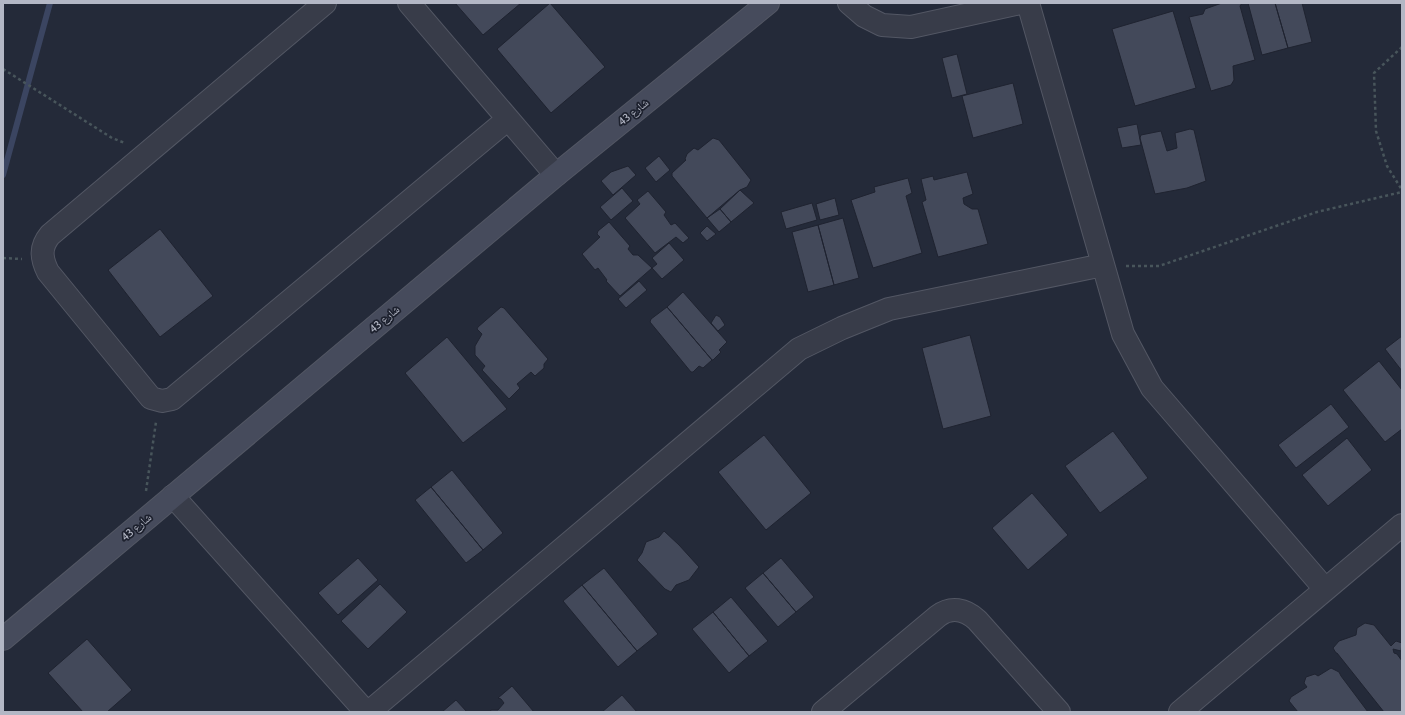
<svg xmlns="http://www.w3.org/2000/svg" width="1405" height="715" font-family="Cabin,'Noto Naskh Arabic',sans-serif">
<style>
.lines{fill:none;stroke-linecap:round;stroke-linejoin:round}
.stream{stroke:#3b4561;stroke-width:6}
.building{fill:#43495a;stroke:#1f2330}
.street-casing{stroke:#535764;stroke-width:24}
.secondary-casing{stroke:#535764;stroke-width:24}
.path{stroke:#48555b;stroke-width:2.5;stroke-dasharray:3 3;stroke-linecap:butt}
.street{stroke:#383c49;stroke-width:22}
.secondary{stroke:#464b5c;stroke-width:22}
.labels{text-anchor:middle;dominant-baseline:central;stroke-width:3.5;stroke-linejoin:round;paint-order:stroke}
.street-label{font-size:11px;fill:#b3b7c5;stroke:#1d212e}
</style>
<rect width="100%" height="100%" fill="#242a39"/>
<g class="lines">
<path class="stream" d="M3 175 50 3"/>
</g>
<path class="building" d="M455 3H521L483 35Z
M550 3 605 67 551 113 497 49Z
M1222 3H1242L1240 6 1255 60 1233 66 1234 80 1231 85 1211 91 1189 17 1203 14 1205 9Z
M1248 3H1275L1288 48 1262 55Z
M1275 3H1302L1312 42 1288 48Z
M1173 11 1196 88 1135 106 1112 29Z
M957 54 967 94 952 98 942 58Z
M1013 83 1023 124 973 138 962 96Z
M1137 124 1141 145 1122 148 1117 128Z
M1190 129 1194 130 1206 181 1187 188 1155 194 1140 138 1141 135 1161 131 1167 151 1177 148 1175 133Z
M713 138 719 140 751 180 747 187 740 190 707 218 672 176V173L686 160 685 159 687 154 694 148 698 150Z
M659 156 670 170 656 182 645 168Z
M628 166 636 175 613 195 601 181 611 172Z
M967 172 973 194 963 198 964 204 972 209H978L988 244 938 257 922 202 926 200 921 179 933 176 934 180Z
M908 178 912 193 906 196 922 253 873 268 851 200 875 192 874 187Z
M622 188 633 201 611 220 600 207Z
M740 190 754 203 731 222 720 209Z
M648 191 666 212 664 215 671 225 675 223 689 238 683 243 676 237 655 253 625 218 640 204 637 200Z
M835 198 839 215 820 220 816 204Z
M812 203 817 220 786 229 781 212Z
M720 209 731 222 719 232 707 218Z
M843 218 859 278 834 285 818 225Z
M609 222 630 246 628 249 633 255H638L652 268 620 296 606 281 607 280 598 268 595 270 582 254 600 237 597 234 598 231Z
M818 225 834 285 808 292 792 232Z
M707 226 716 234 707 241 700 233Z
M160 229 213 296 160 337 108 270Z
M669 243 684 260 662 279 652 268 657 264 652 258Z
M639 281 647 290 626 308 618 299Z
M683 292 727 342 719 350 721 352 713 360H712L667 307Z
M501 307 504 308 548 359 544 364V368L535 376 531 372 517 384 520 388 509 399 482 370 485 366 475 355V346L482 334 477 329 478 327Z
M667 307 712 360 703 368 699 366 693 372H691L650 322 651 319Z
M716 315 720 317 725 325 718 331 711 323Z
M970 335 991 416 943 429 922 348Z
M1402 336V371L1385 349Z
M447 337 507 409 463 443 405 373Z
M1379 361 1402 390V429L1385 442 1343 390Z
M1331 404 1349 427 1296 468 1278 445Z
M1113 431 1148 478 1100 513 1065 466Z
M764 435 811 493 766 530 718 472Z
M1347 438 1372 470 1328 506 1302 475Z
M452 470 503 533 483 550 431 487Z
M431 487 483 550 466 563 415 500Z
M1032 493 1068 535 1028 570 992 528Z
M664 531 679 545 699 567 689 580 676 585 671 592 665 589 637 560 642 553 646 542 659 537Z
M358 558 378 580 338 615 318 593Z
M781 558 814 597 796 612 763 573Z
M604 568 658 634 637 651 582 585Z
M763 573 796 612 778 627 745 588Z
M380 584 407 612 368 649 341 621Z
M582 585 637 651 618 667 563 601Z
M731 597 768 641 749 656 713 612Z
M713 612 749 656 729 673 692 629Z
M1365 623 1374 625 1391 646 1396 641 1402 643 1401 651 1393 649 1394 653 1397 654 1402 661V712H1384L1337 653H1336L1333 648 1339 641 1356 635 1357 628Z
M87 639 132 690 107 712H83L48 673Z
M1331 668 1339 672 1341 676 1368 712H1298L1289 701 1291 697 1307 687 1304 683 1306 677 1315 674 1318 676Z
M512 686 534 712H490L491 710H498L504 703 501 699 498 698Z
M622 695 637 712H602Z
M456 700 467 712H442Z"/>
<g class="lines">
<defs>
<path id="street" d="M325 3 50 235C40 247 41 258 48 272L151 398 162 401 172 399 508 119
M409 3 556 175
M849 3 864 16 882 25 911 27 1020 3
M1028 3 1123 334 1152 388 1325 589
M173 496 366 712
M369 712 799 349 842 328 889 309 1103 265
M823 712 938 616C951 606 965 609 977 620L1059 712
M1180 712 1402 525"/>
<path id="secondary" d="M3 639 556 175 768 3"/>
</defs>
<use href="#street" class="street-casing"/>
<use href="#secondary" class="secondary-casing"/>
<path class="path" d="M1402 47 1374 73 1376 131 1387 166 1402 190
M3 69 112 138 125 143
M3 258 22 259
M1126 266H1159L1317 212 1402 192
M146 491 156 422"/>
<use href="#street" class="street"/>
<use href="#secondary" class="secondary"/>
</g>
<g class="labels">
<g class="street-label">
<text transform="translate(633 112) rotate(-39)">شارع 43</text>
<text transform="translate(384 319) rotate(-40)">شارع 43</text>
<text transform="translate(136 527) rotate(-40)">شارع 43</text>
</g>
</g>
<rect width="1405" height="715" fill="none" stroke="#b3b7c5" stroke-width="8"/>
</svg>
